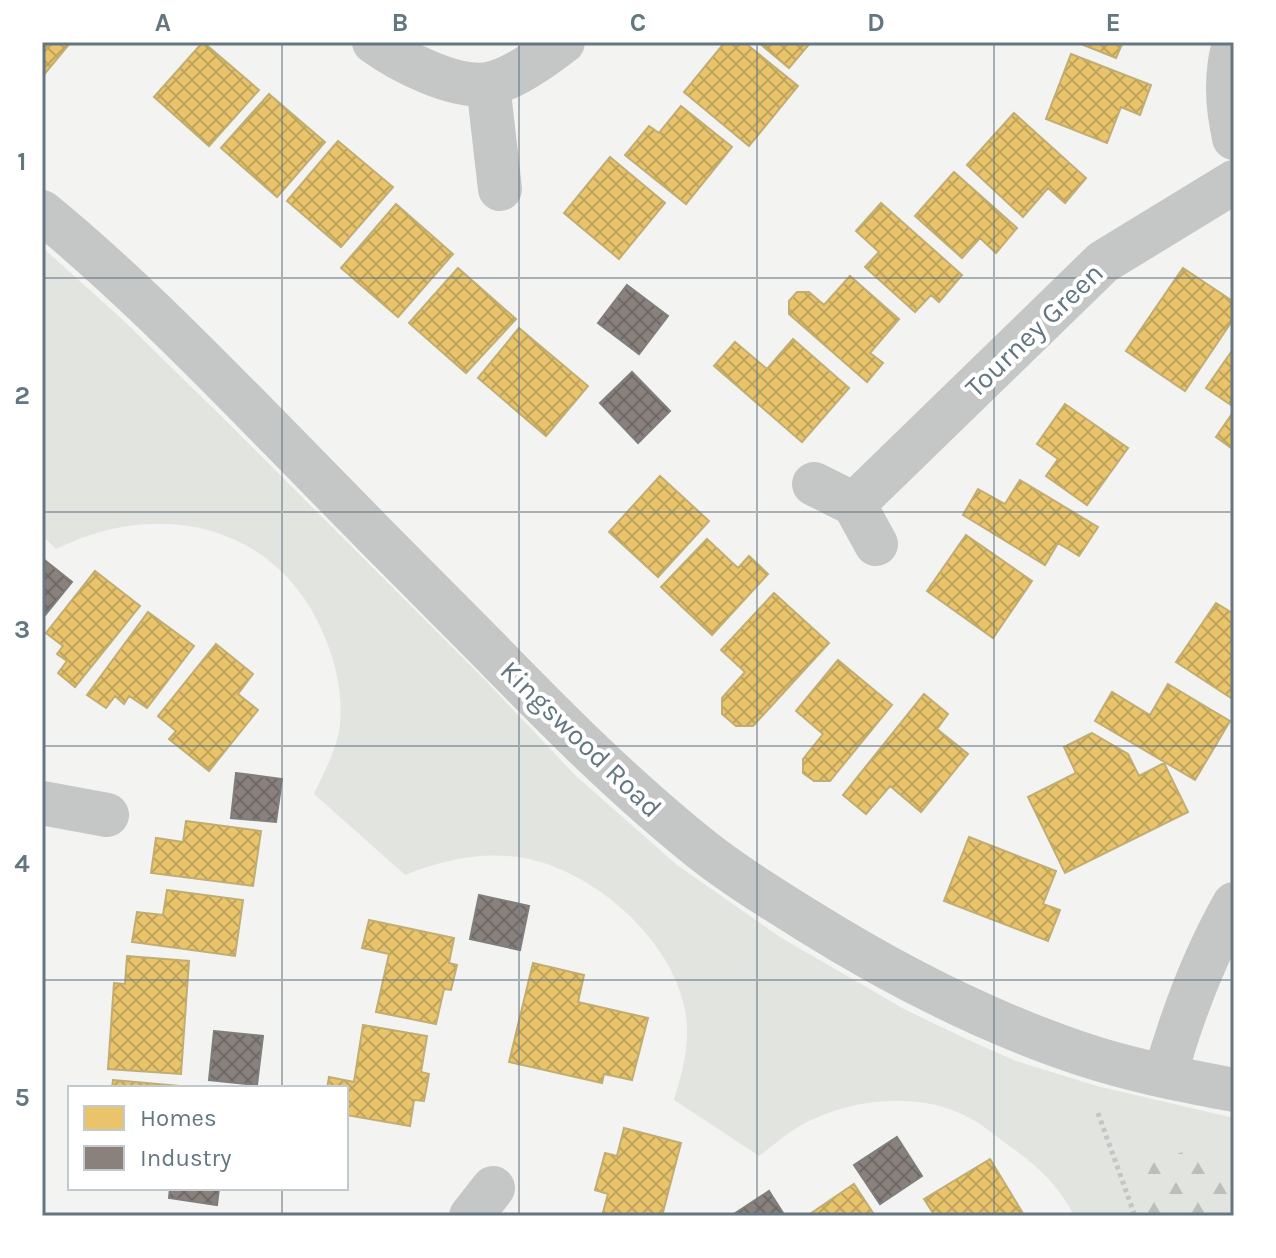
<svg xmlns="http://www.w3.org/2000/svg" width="1276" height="1258" font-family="Karla,sans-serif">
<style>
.green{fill:#e2e5df}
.forest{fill:url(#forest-firs)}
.homes{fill:url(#homes-cross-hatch);stroke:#c1ad71;stroke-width:2}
.industry{fill:url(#industry-cross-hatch);stroke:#7f7e7e;stroke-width:2}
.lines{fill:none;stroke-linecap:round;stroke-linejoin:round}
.path{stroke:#c3c5c6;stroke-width:5;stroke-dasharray:4 4;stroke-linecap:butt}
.street{stroke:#c5c7c7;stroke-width:44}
.grid{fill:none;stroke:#647781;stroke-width:2;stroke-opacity:0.55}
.labels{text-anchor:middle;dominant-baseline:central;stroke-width:8;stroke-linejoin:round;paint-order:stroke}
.street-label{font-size:28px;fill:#647781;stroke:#fff}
.neatline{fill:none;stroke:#647781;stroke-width:3}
.grid-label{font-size:26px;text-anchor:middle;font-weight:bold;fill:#647781}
</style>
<defs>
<pattern id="forest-firs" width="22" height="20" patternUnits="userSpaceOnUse" patternTransform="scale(2)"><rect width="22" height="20" fill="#e2e5df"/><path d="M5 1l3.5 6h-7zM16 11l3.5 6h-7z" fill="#bbbeba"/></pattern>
<pattern id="homes-cross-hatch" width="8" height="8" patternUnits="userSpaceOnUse" patternTransform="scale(2)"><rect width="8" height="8" fill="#e9c46a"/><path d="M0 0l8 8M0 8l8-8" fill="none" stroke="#c0a45d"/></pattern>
<pattern id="industry-cross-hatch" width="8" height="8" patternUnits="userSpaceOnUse" patternTransform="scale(2)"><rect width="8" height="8" fill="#8a817c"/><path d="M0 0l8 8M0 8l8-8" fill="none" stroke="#6f6a67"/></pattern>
</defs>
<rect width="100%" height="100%" fill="#f3f3f1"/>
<path class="green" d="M42 247 123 320 221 416 485 680 576 776 677 865 780 937 904 1009 962 1037 1016 1061 1097 1086 1234 1118V1216H1074C1060 1186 1035 1164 1008 1145 992 1133 976 1119 957 1112 910 1092 848 1100 803 1124 788 1132 773 1146 759 1156L674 1100C683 1070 691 1041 685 1010 672 939 594 871 524 858 483 851 443 860 405 875L314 794C324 772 337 749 340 725 343 695 336 663 324 635 277 523 159 498 56 549L42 535Z"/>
<path class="forest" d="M1185 1151 1219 1177 1234 1175V1216H1145L1141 1188 1153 1163Z"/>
<path class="homes" d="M42 42H71L42 77Z
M203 42 259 90 209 146 154 97Z
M725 42H744L798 86 749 146 684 92Z
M758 42H811L789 68Z
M1076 42H1123L1116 58Z
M1071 54 1151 85 1140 115 1121 107 1107 143 1046 119Z
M269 94 325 142 277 197 221 148Z
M681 106 732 147 686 204 625 155 649 126 659 133Z
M1014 113 1086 178 1065 203 1048 188 1023 217 967 165Z
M338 141 393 187 341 247 287 201Z
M610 157 665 203 619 259 564 213Z
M954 172 1017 228 996 253 980 238 962 258 915 216Z
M881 203 962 275 939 302 931 295 915 312 865 267 879 252 856 231Z
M396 204 453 254 398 317 341 268Z
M458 268 516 319 466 373 409 323Z
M1183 268 1234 302V318L1185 391 1126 351Z
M850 276 899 319 870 353 883 363 867 382 789 314V301L797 292H809L824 305Z
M519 328 588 386 546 436 478 378Z
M793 339 849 388 802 442 714 366 735 342 767 369Z
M1234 348V407L1206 388Z
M1065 404 1128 448 1087 505 1046 476 1058 459 1037 444Z
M1234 411V450L1216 437Z
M660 476 709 521 658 577 609 532Z
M1020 480 1098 527 1079 556 1058 543 1045 565 963 515 978 489 1005 504Z
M966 535 1032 581 993 638 927 591Z
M707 539 738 568 749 556 768 574 712 635 661 587Z
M95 571 140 606 75 687 58 673 67 661 57 654 63 646 46 633Z
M774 593 829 643 753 726H736L722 714V698L745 672 721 650Z
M1216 603 1234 614V700L1176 662Z
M148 612 194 646 147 708 129 696 124 704 115 696 106 708 87 695Z
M216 644 253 674 238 694 258 710 209 771 169 739 176 731 158 716Z
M838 660 892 705 830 781H814L803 773V759L823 734 796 711Z
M1168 684 1230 721 1195 780 1095 721 1112 692 1150 715Z
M924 694 948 714 937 729 968 754 921 812 890 786 866 814 843 795Z
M1092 733 1128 754 1139 776 1164 763 1188 812 1065 873 1028 797 1076 773 1064 747Z
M186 821 261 831 253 886 151 873 156 838 183 842Z
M969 837 1056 871 1043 904 1060 910 1048 941 944 901Z
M167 890 243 900 235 956 132 942 137 912 163 915Z
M369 920 454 938 449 963 457 965 451 990 444 989 436 1024 376 1012 389 954 362 948Z
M127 956 189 961 181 1074 108 1069 114 983 125 984Z
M533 963 584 975 578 1002 648 1018 632 1080 604 1074 602 1083 509 1062Z
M363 1025 427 1036 421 1072 429 1074 424 1101 414 1100 410 1126 346 1115V1088H327L329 1077 354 1082Z
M113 1080 179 1086V1088H112Z
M624 1128 681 1143 662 1216H602L608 1194 595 1190 605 1153 617 1156Z
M990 1159 1024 1215 935 1216 924 1199Z
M854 1184 875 1216H807Z"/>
<path class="industry" d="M627 285 668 316 639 354 598 323Z
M632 372 670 411 638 443 600 403Z
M42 558 72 582 42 619Z
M236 773 282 779 276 822 231 818Z
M479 895 529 906 520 950 470 939Z
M214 1031 263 1036 257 1085 209 1080Z
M897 1137 922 1176 880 1204 854 1165Z
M170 1188H219L217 1205 169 1198Z
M769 1191 785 1216H731Z"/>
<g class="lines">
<path class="path" d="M1098 1113 1135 1216"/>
<path class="street" d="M374 42C400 61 454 89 488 84 510 81 545 56 563 42
M1234 43C1225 76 1227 105 1234 138
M488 84 500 189
M42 212C120 276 191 348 262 420 338 498 414 575 491 652 558 721 626 789 701 849 734 875 771 898 808 921 893 974 984 1021 1079 1053 1129 1070 1182 1080 1234 1090
M814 484 854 504 876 544
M854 504 1103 262 1234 182
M42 803 107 815
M1165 1076C1182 1015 1203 959 1234 904
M471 1216 493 1188"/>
</g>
<path class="grid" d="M282 42V1088M519 42V1216M757 42V1216M994 42V1216M42 278H1234M42 512H1234M42 746H1234M42 980H1234M282 1188V1216"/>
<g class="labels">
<g class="street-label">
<text transform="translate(1034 330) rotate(-44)">Tourney Green</text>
<text transform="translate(581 739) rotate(44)">Kingswood Road</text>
</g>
</g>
<rect width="1276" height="1258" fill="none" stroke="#ffffff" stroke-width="88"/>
<rect x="68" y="1086" width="280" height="104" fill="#ffffff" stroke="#c1c9cd" stroke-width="2"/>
<rect x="84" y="1106" width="40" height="24" fill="#e9c46a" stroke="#c1c9cd" stroke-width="2"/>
<text x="140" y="1126" font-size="24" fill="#647781">Homes</text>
<rect x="84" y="1146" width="40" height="24" fill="#8a817c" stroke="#c1c9cd" stroke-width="2"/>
<text x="140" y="1166" font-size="24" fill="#647781">Industry</text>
<rect x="44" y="44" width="1188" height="1170" class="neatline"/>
<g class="grid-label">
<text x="163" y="31">A</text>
<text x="400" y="31">B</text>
<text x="638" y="31">C</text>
<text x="876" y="31">D</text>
<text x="1113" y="31">E</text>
<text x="22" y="170">1</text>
<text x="22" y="404">2</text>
<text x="22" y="638">3</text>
<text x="22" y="872">4</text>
<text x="22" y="1106">5</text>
</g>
</svg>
